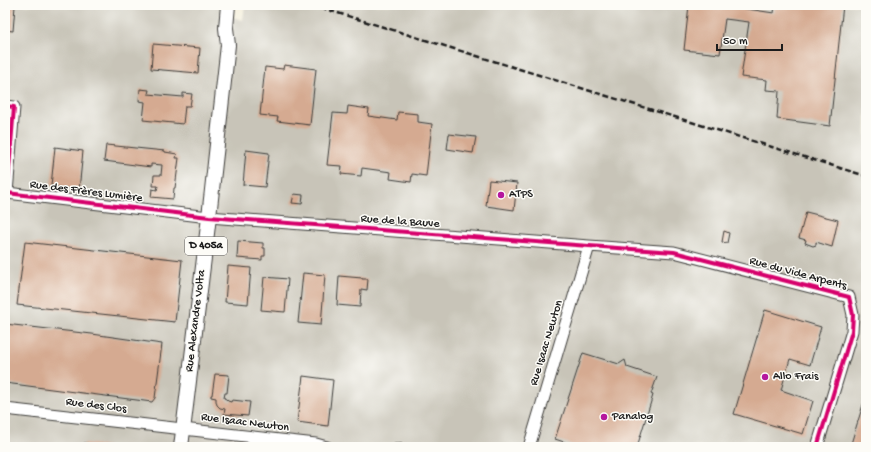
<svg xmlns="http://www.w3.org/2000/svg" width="871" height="452" font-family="'Gochi Hand',sans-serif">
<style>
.industrial{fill:#c8c4b8}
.building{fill:#d5aa91}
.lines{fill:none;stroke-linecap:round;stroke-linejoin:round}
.minor-casing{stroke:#3c3b38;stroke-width:13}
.major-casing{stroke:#3c3b38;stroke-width:16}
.minor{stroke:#fff;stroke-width:11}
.major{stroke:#fff;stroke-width:14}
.rail{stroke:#1c1c1c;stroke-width:2.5;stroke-dasharray:6 3;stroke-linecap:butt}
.cycleway-casing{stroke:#fdfcf7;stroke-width:6}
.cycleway{stroke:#d6006c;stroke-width:4}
.poi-dot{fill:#b5179e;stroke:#fdfcf7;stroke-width:1.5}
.labels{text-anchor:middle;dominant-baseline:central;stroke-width:3;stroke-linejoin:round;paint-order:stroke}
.shield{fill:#fdfcf7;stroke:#605f5e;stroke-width:1}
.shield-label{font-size:11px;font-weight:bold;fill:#1c1c1c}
.street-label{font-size:12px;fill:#1c1c1c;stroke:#fdfcf7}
.poi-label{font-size:12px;fill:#1c1c1c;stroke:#fdfcf7;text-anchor:start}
</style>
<rect width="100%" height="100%" fill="#fdfcf7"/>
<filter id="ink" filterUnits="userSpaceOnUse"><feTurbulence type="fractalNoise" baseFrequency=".025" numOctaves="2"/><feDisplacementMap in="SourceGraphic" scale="8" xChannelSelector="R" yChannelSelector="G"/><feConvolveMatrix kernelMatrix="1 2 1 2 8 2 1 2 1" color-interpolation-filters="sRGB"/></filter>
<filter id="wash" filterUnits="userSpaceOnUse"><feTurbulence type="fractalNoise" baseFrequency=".012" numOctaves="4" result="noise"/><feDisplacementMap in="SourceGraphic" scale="16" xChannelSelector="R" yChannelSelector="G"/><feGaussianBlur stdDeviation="0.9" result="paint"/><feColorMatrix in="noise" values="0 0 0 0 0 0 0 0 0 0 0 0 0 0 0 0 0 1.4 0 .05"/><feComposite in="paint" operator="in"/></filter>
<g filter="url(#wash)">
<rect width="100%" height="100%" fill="#f3edd7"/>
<path class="industrial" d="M5 5H224L223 14 243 20 245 5H866V447H5Z"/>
<g id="blocks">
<path class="building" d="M5 5 15 6 13 31 5 30Z
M689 5H727V6L774 13 775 5H843L830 126 777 119 779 91 766 90 767 80 741 77 749 22 725 19 720 54 684 50Z
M153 44 200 48 198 73 151 69Z
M284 65 316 69 310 125 277 121 278 117 260 115 265 67 283 69Z
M140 89 149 90 148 94 183 97V93L192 94 190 106H185L183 124 143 120 145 102 139 101Z
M348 106 369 109 368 116 397 120 398 112 418 114V122L432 124 426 176 412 174 411 182 390 179 391 172 362 168 361 176 341 174 342 166 327 165 333 113 347 114Z
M449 134 476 137 473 153 447 149Z
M106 145 165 151V152L177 154 176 158H179L175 188H174L173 199 151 197 152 189 157 190 158 186H153L154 175H161L162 165 151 164V167L104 161Z
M55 147 83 151 79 190 51 186Z
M246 150 269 153 265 187 243 185Z
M489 180 517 183 514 210 486 206Z
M294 194 303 195 302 204 292 203Z
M806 212 838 220 832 247 816 242V245L813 246 805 243 806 240 799 238Z
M724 231 729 233 727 243 722 242Z
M238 241 263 243V248H265V256H262V260L237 258Z
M25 242 182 260 175 322 17 305Z
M228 266 251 268 248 304 225 302Z
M303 273 325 275 321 325 298 323Z
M339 276 362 278V279H368L367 290 361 289 360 307 337 305Z
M264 277 288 279 285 312 261 310Z
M765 310 821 327 810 365 790 359 781 390 813 401 803 434 734 414Z
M5 324 92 334 162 344 155 398 152 402 5 383Z
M583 353 619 364 625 360 627 367 657 377 651 394 653 395 637 447H579L555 439Z
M215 374 229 375 227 393H225L224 398 226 399 228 401 231 402 232 400 250 402 248 416 224 414 225 409 220 408 217 405 216 401V398L211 397V395H212Z
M303 376 333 380 328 426 297 422Z
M866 395V447H850Z
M84 443 107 446V447H84Z
M395 443 421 445V447H394Z"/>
</g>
</g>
<g filter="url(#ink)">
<use href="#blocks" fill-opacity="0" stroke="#3c3b38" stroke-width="1"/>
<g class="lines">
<defs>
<path id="minor" d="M5 106 14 107 7 193 209 217 589 246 674 252 849 297 853 315 852 331 817 447
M5 409 316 444 327 447
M529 447 589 246"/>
<path id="major" d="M181 447 209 217 228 45 226 28 228 5"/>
</defs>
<use href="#minor" class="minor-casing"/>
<use href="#major" class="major-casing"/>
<use href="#minor" class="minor"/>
<use href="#major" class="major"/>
<path class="rail" d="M312 5 866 176"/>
<defs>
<path id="cycleway" d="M5 106 14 107 7 193 209 217 589 246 674 252 849 297 853 315 852 331 817 447"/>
</defs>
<use href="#cycleway" class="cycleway-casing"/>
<use href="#cycleway" class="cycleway"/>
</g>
</g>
<g class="poi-dot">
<circle cx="501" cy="195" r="4"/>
<circle cx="765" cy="377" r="4"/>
<circle cx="604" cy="417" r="4"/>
</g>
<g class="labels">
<rect class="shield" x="185" y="237" width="42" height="18" rx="3"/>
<g class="shield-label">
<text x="206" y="246">D 405a</text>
</g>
<g class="street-label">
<text transform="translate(86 192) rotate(7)">Rue des Frères Lumière</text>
<text transform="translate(400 222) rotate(4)">Rue de la Bauve</text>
<text transform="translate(798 274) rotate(15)">Rue du Vide Arpents</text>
<text transform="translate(196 321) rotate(-83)">Rue Alexandre Volta</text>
<text transform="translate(547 343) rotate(-73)">Rue Isaac Newton</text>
<text transform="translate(96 406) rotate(7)">Rue des Clos</text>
<text transform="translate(245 423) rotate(7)">Rue Isaac Newton</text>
</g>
<g class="poi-label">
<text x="509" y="195">ATPS</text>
<text x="773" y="377">Allo Frais</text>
<text x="612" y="417">Panalog</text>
</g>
</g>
<rect width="871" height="452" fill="none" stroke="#fdfcf7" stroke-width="20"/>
<path d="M717 44v6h65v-6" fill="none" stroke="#1c1c1c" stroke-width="2"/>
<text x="723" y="44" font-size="12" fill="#1c1c1c" stroke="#fdfcf7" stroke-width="3" paint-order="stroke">50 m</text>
</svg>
